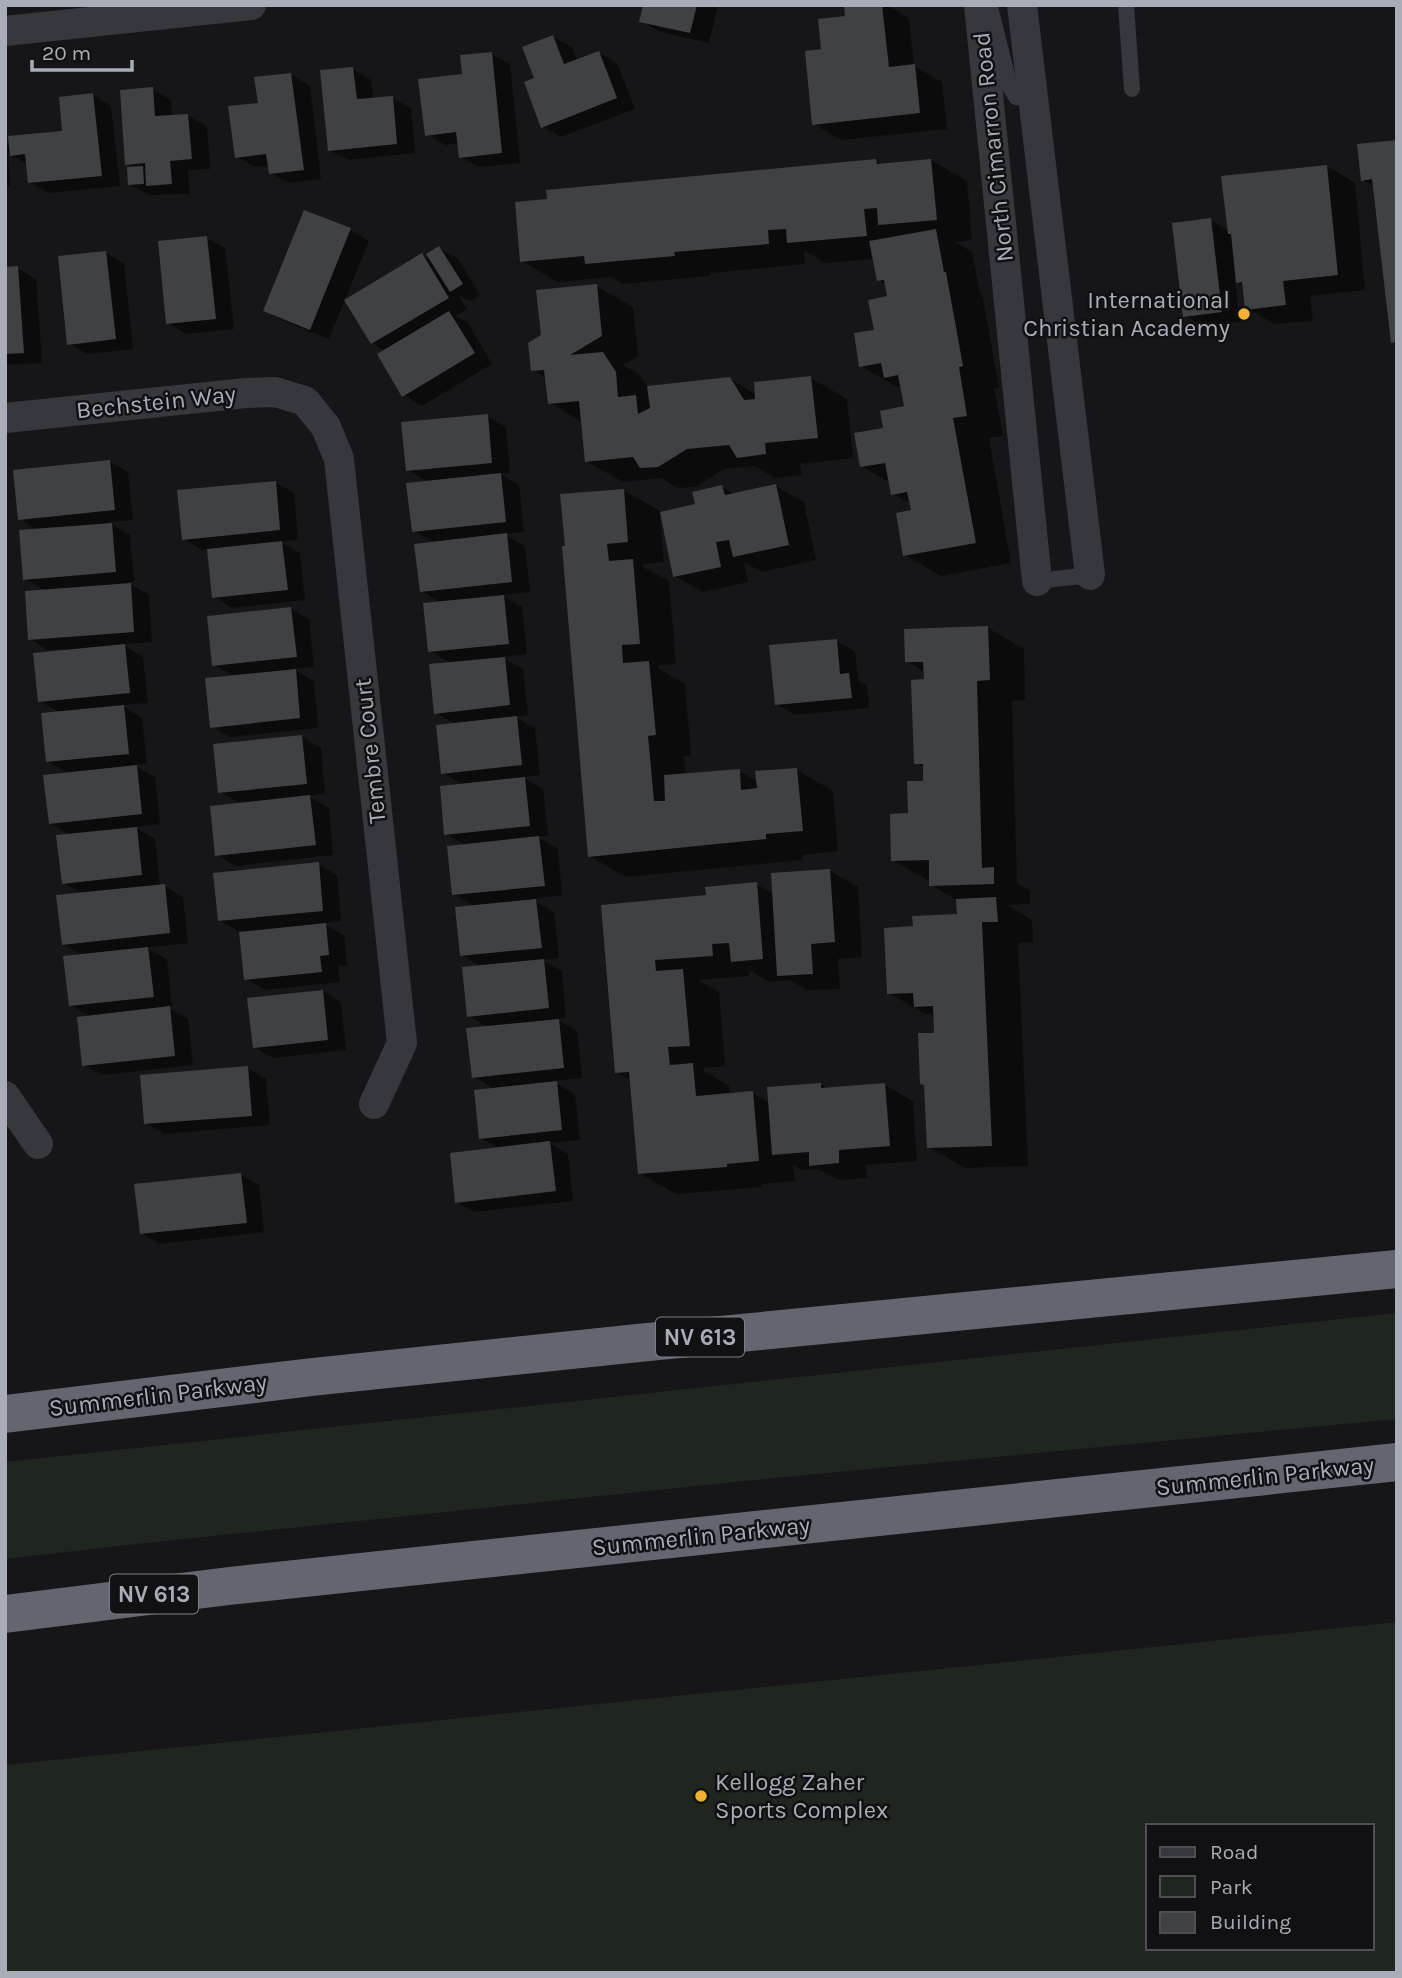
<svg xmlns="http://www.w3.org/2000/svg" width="1402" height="1978" font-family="Karla,sans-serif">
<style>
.green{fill:#1e261f;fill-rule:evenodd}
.shadow{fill:#0007}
.building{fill:#404145}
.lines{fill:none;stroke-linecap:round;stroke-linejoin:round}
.lane{stroke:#37383d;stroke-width:16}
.street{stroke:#37383d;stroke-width:30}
.highway{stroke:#63666e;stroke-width:38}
.poi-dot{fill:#f2b134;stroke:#111113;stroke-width:2.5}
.labels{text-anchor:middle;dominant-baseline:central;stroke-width:5;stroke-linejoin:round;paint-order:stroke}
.shield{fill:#111113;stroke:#7b7e86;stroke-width:2}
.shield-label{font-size:23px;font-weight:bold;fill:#a8adb8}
.street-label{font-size:24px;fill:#a8adb8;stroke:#111113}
.poi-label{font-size:24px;fill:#a8adb8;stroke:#111113;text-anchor:end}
</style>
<rect width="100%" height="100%" fill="#161618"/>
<path class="green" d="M1397 1313V1419L774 1478 136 1544 5 1559V1462Z
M1397 1622V1973H5V1765ZM1148 1826H1372V1948H1148Z"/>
<path class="shadow" d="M645 5H718L709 43 660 32 641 21Z
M850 5H887L909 18 914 66 942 82 947 129 841 140 814 124 823 51 847 18Z
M553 37 572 47 577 61 599 53 617 63 635 109 561 137 542 126 536 79Z
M491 54 510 64 520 163 479 167 460 157 459 143 445 145 426 134 464 76Z
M353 69 371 80 373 99 392 98 411 108 415 153 348 160 329 150Z
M291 75 310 86 321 179 289 183 270 173 269 166 255 167 237 157 259 104Z
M152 89 171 100 172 117 188 116 207 126 210 169 188 170 190 194 148 195 130 184 135 169 127 164Z
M93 95 111 106 120 186 48 193 30 182 28 165 8 153 10 186H5V141L10 144 64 132Z
M1397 141V345L1392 342 1375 187 1363 180Z
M931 160 967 181 972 240 955 242 972 252 980 293 982 294 999 387 994 388 1003 436 989 438 1011 563 941 576 905 555 913 512 911 504 893 494 891 483 861 466 885 430 906 408 900 386 897 387 861 366 889 298 887 285 878 280 874 259 825 263 804 250 805 264 710 273V276L623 284 611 277 558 282 522 261 876 161 883 165Z
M1327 166 1355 183 1365 290 1310 296 1313 321 1274 324 1247 308 1244 286 1235 281 1240 322 1203 326 1185 316 1211 220 1229 231Z
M305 212 350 230 369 241 329 339 284 321 265 311Z
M207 238 225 248 234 329 186 334 168 323Z
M439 248 458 259 480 295 470 301 458 295 467 309 455 316 468 323 492 364 422 406 404 395 385 351 372 343 422 255 433 261Z
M106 253 124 263 133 349 87 354 69 344Z
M5 268H17L36 279 42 363 5 365Z
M596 286 633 307 638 356 623 365 640 375 648 387 730 379 757 395 811 378 847 399 853 458 800 464 802 475 775 478 755 466 724 469 695 487 678 488 661 478 623 482 586 461 582 422 550 403 547 378 533 370 543 336Z
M487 416 506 427 510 473 500 474 519 485 524 532 504 534 525 546 530 592 501 595 522 607 527 654 501 657 523 669 528 715 515 717 535 728 540 775 522 777 543 789 548 836 537 837 558 849 562 895 532 899 554 912 559 958 542 960 562 971 566 1018 556 1019 577 1031 582 1078 552 1081 575 1094 580 1140 549 1143 568 1154 573 1201 475 1212 457 1202 500 1149 481 1138 495 1089 473 1076 489 1028 469 1016 482 967 462 955 476 907 454 894 467 846 446 834 464 785 443 773 457 725 436 713 452 664 430 651 441 603 422 591 435 543 414 531 428 482 407 470Z
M109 461 128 472 133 520 108 522 130 535 134 582H127L149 595 152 642 122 644 143 657 148 703 121 705 142 718 147 764 134 765 155 777 160 824 134 827 155 839 160 887 165 886 183 897 188 943 146 948 167 959 172 1007H167L188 1019 193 1065 103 1075 84 1065 91 1017 70 1005 83 956 63 944 83 894 63 883 71 835 50 823 69 774 47 761 60 713 40 701 63 652V649L48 650 30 639 46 591 25 579 39 531 20 519Z
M275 482 294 493 298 540 280 542 300 553 305 600 232 608 214 597 208 549 202 550 184 539Z
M776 486 804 502 816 560 762 572 744 562 748 582 703 592 675 576 662 517H660L664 562 643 564V567L669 581 676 664 658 665V668L685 684 691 755 684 756 686 775 739 771 758 782 797 770 833 791 838 851 802 855V860L626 877 589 856 564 548 623 490 660 511V513L697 506 722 487 736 495Z
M291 609 309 619 314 667 293 669 314 681 318 728 230 737 212 727 234 677 214 665Z
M988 628 1024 649 1025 700 1012 701 1017 883 1030 890V904L1007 905 1032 920 1033 942 1018 943 1028 1166 965 1168 929 1147 936 1034 935 1017 930 1014H925L889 993 915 928 959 915 958 901 931 885 929 881 893 860 910 815 925 782V768L916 763 925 672 907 661Z
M836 641 855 651 858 680 867 686 869 708 795 715 777 704Z
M302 737 321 748 325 794 308 796 329 808 333 855 235 866 217 855 242 804 220 792Z
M318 864 337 875 341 921 322 923 344 935 347 965 338 966 340 982 265 990 246 979 241 931H238L219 920Z
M830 871 858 887 862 957 838 959 840 989 807 990 790 980 769 982 749 970V976L698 980 719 992 725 1066 704 1068V1071L729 1086 730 1095 752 1093 770 1103 821 1084 829 1089 885 1085 913 1101 917 1161 866 1165 867 1178 839 1180 818 1169 802 1170 793 1165 795 1181 762 1184 763 1187 676 1194 639 1173 632 1081 616 1072 603 906 708 897 756 884 774 894Z
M323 991 341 1002 346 1050 273 1058 254 1047Z
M248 1068 266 1079 270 1125 164 1134 146 1123Z
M241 1175 259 1185 264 1232 160 1244 141 1233Z"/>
<path class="building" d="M643 5H697L690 33 639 22Z
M844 5H882L889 67 915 64 920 113 812 125 805 51 821 49 818 19 845 16Z
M553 35 564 64 599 51 617 98 541 128 524 82 534 78 522 47Z
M492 52 502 153 459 158 456 132 425 136 418 79 462 74 460 55Z
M353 67 357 99 393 96 397 144 328 151 320 70Z
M291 73 304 170 269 174 266 154 235 158 228 106 258 103 254 77Z
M153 87 155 116 188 114 192 159 170 161 172 184 146 186 145 163 125 165 120 90Z
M93 93 102 176 28 183 25 154 10 156 8 136 62 131 59 97Z
M1397 140V342L1391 343 1372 179 1361 181 1357 144Z
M876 159 877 164 931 159 937 220 878 225 877 208 864 209 867 236 787 243 786 229 768 230 769 244 674 252 675 256 585 264 584 256 520 262 515 202 547 199 546 190Z
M1327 165 1338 275 1283 281 1286 305 1245 310 1242 282 1236 283 1231 234H1228L1221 176Z
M143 166 144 184 128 185 127 167Z
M304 210 351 228 310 330 263 311Z
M1211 218 1222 312 1183 317 1172 223Z
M936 229 944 272H946L963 366 959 367 967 416 953 418 976 543 903 556 896 513 911 510 907 492 891 495 885 463 860 467 854 433 883 428 880 411 904 406 898 375 884 378 881 363 859 367 854 333 874 330 868 300 887 296 884 280 877 281 869 241Z
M207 236 216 319 166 324 158 241Z
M439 246 463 284 450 292 426 254Z
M106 251 116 339 67 345 58 256Z
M422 253 449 298 371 344 344 300Z
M18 266 24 353 5 354V267Z
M597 284 602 336 570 355 603 352 616 372 618 397 636 395 638 414 650 408 647 386 730 377 744 400 755 399 754 382 811 376 818 438 765 443 766 454 737 458 729 445 687 449 658 467 640 468 633 457 585 462 579 401 548 404 544 370 531 371 528 343 541 335 536 290Z
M449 311 475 353 402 397 377 354Z
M488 414 492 463 406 471 401 422Z
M110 460 115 510 18 520 13 470Z
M501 473 506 522 412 532 406 483Z
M276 481 280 530 182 540 177 490Z
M776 484 789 545 733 557 729 540 716 542 721 567 673 577 660 512 695 504 692 492 722 485 725 495Z
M624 489 628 542 607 544 609 561 633 559 640 644 622 645 623 663 649 661 656 735 648 736 654 801H665L664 775 740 769 741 790 757 788 755 771 797 768 803 831 766 834V839L588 857 562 546H565L560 494Z
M112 523 116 572 23 580 19 530Z
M507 533 512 582 420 592 414 544Z
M282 541 288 590 212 598 207 549Z
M131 583 134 632 28 640 25 591Z
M504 595 509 644 428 652 423 603Z
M291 607 297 657 212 666 207 616Z
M988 626 990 680 977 681 982 868 994 867V884L929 886V860L891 861 890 814 908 813 907 781H923V764H914L911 680 924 679 923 662H905L904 629Z
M837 639 840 674 849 673 852 698 775 705 769 645Z
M125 644 130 693 38 702 33 653Z
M505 657 510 705 434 714 429 664Z
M296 669 300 718 210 728 205 678Z
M124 705 129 754 46 762 41 713Z
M517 716 522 765 441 774 436 725Z
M302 735 307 784 218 793 213 744Z
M137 765 142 814 49 824 43 775Z
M525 777 530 826 444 835 440 786Z
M310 795 316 845 215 856 210 806Z
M137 827 142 875 62 884 56 835Z
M539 836 545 886 452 895 447 846Z
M319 862 323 911 218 921 213 873Z
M830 869 835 942 811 944 813 974 777 976 771 873Z
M757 882 763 959 731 962 729 943 712 944 713 956 655 960 656 971 683 969 690 1046 668 1047 670 1065 693 1063 696 1096 753 1091 759 1161 727 1164V1167L638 1174 629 1072 615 1073 601 905 706 895 705 887Z
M165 884 170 933 62 945 56 895Z
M996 897 998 922H982L992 1146 927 1148 924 1085 920 1084 918 1033H934L933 1006 914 1007 913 993 887 994 884 928 913 926 912 916 957 914 956 899Z
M536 899 542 948 460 956 455 907Z
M326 923 329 955 320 956 322 972 244 980 239 932Z
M148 947 154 997 69 1006 63 956Z
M544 959 549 1008 467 1017 462 967Z
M323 990 328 1040 253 1048 247 998Z
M170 1006 175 1056 82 1066 77 1017Z
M559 1019 564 1068 472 1078 466 1028Z
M248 1066 252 1116 144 1124 140 1075Z
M557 1081 562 1130 479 1139 474 1090Z
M821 1083V1088L885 1083 890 1146 839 1150V1163L809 1166V1152L772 1155 767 1087Z
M550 1141 556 1191 455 1203 450 1153Z
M241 1173 247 1223 140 1234 134 1184Z"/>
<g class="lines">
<path class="lane" d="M1126 5 1132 89
M991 11 1010 87 1016 97 1032 99
M1037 581 1090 575"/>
<path class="street" d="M979 5 1037 581
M1022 5 1090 575
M5 31 251 5
M5 418 246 393 275 392 305 401 326 427 339 459 402 1043 374 1104
M5 1096 38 1144"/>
<path class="highway" d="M5 1414 312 1377 638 1343 1397 1269
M5 1614 229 1586 1397 1462"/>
</g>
<g class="poi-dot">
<circle cx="1244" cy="314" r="7"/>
<circle cx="701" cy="1796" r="7"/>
</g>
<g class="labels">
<g class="shield">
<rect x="656" y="1317.5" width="88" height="39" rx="5"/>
<rect x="110" y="1574.5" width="88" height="39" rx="5"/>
</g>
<g class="shield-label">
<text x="700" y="1337">NV 613</text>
<text x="154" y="1594">NV 613</text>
</g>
<g class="street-label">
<text transform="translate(993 147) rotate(-96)">North Cimarron Road</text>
<text transform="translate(156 402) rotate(-6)">Bechstein Way</text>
<text transform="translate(370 751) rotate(-96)">Tembre Court</text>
<text transform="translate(158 1395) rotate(-7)">Summerlin Parkway</text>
<text transform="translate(1265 1476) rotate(-6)">Summerlin Parkway</text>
<text transform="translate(701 1536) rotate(-6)">Summerlin Parkway</text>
</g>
<g class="poi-label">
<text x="1230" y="300">International<tspan x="1230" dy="28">Christian Academy</tspan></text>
<text x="715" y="1782" text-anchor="start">Kellogg Zaher<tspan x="715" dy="28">Sports Complex</tspan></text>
</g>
</g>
<rect width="1402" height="1978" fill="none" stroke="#a8adb8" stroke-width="14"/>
<rect x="1146" y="1824" width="228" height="126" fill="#111113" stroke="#4d4f55" stroke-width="2"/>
<rect x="1160" y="1847" width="35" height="10" fill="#37383d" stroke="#4d4f55" stroke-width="2"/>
<text x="1210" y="1859" font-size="21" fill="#a8adb8">Road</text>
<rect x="1160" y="1876" width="35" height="21" fill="#1e261f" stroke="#4d4f55" stroke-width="2"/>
<text x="1210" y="1894" font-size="21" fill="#a8adb8">Park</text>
<rect x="1160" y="1912" width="35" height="21" fill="#404145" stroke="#4d4f55" stroke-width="2"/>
<text x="1210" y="1929" font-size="21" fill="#a8adb8">Building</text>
<path d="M32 60v10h100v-10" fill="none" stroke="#a8adb8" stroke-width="3.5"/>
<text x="42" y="60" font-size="21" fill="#a8adb8" stroke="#111113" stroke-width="5" paint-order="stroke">20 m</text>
</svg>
